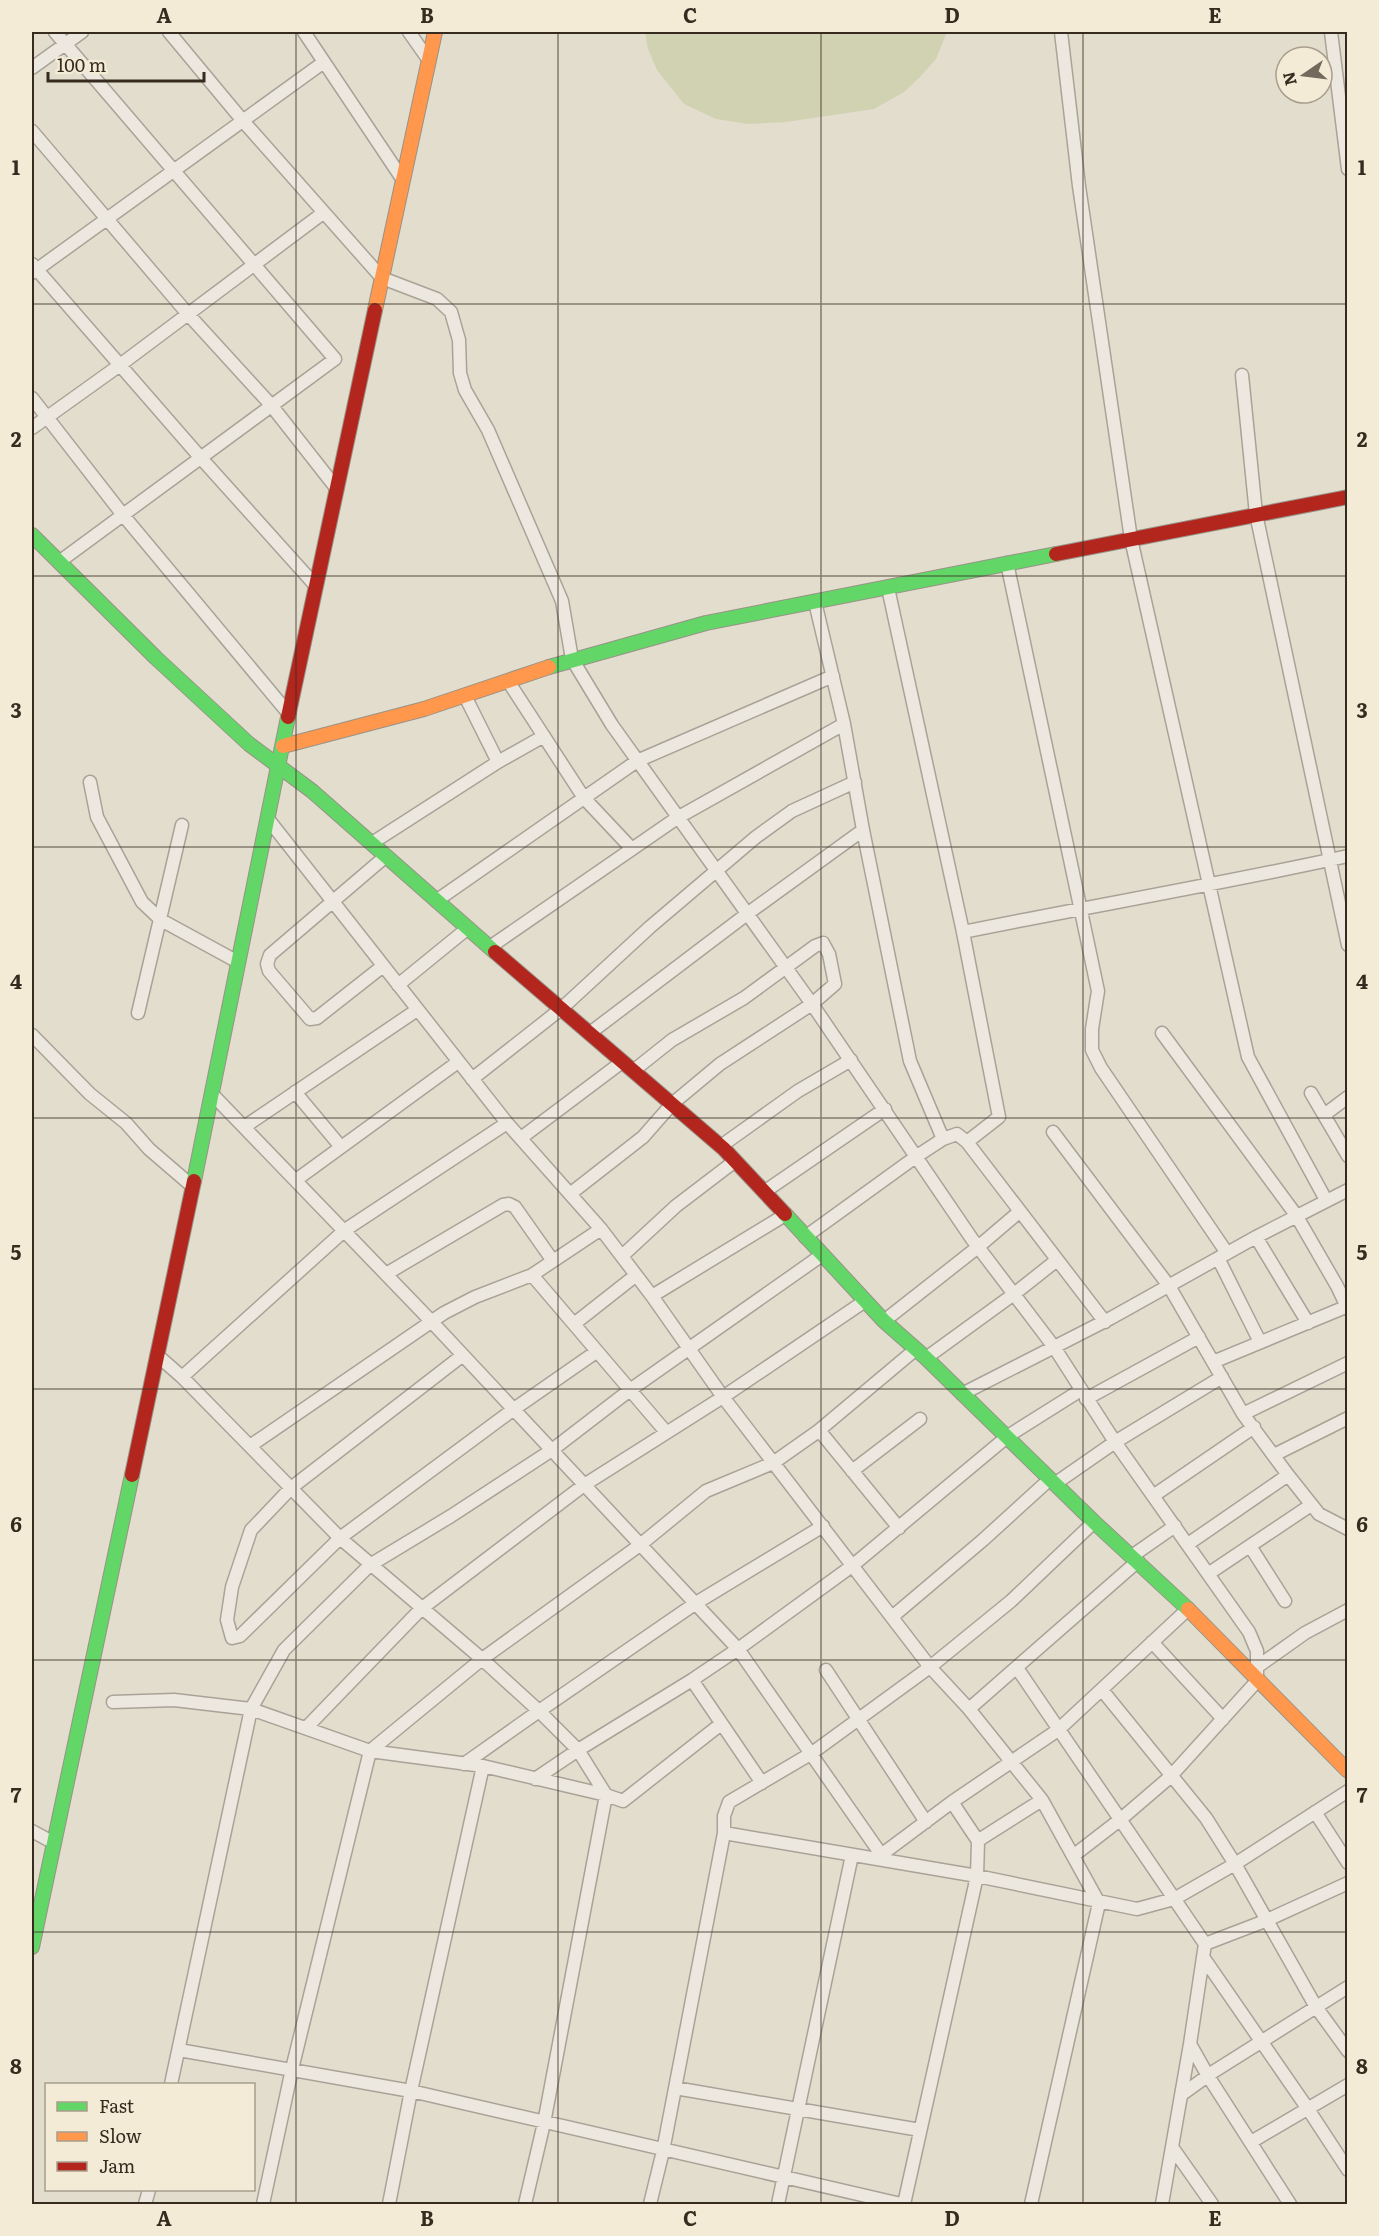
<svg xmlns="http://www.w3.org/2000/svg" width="1379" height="2236" font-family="Literata,serif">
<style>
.pitch{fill:#d1d2b2}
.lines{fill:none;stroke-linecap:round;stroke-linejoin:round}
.street-casing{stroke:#a9a297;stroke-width:15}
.fast-casing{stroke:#989287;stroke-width:16}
.slow-casing{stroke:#989287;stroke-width:16}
.jam-casing{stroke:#989287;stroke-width:16}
.street{stroke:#ece8e0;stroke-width:12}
.fast{stroke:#63d668;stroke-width:14}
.slow{stroke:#ff974d;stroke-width:14}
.jam{stroke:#b3261e;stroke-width:14}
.grid{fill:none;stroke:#372b20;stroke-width:1.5;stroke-opacity:0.55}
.neatline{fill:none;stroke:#372b20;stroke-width:2}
.grid-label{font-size:20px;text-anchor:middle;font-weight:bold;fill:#372b20}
</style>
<rect width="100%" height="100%" fill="#e3ddce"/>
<path class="pitch" d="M645 32H947L936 59 919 78 904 92 874 109 786 122 748 124 716 119 684 104 657 70 648 49Z"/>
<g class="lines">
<defs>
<path id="street" d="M55 32 335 359 59 562
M169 32 243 121 382 278 437 299 451 312 459 340 460 373 465 390 488 430 562 601 572 659 612 725 812 1004 972 1239 1054 1347 1115 1442 1249 1632 1257 1651V1681L1170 1777 1121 1819 1073 1856
M304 32 403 180
M409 32 428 59
M1061 32 1079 186 1131 539 1248 1057 1326 1200
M1331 32 1348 169
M32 68 82 32
M32 131 187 313 271 405 337 489
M32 264 200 457 315 585
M32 273 324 62
M1242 375 1256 514 1348 945
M32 398 123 515 289 714
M32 428 120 365 323 213
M1007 563 1098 991 1092 1029V1050L1101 1068 1227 1253
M888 588 963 932 999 1117 967 1142
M815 602 844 724 863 830 910 1061 943 1139
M508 681 584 798 632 849
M465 696 498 762
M90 782 97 817 142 902 161 920 238 962
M268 819 507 1123 601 1229 652 1296 723 1397 930 1667 969 1709 1042 1800 1099 1903 1031 2204
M372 843 498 762 544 736
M436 901 637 761 833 676
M963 932C1091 906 1220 884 1348 856
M490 947 677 818 844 724
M383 966 317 1018 310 1019 269 971 267 964 270 955 386 856
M398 985 468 928
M138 1013 182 825
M590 1033 747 914 863 830
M1162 1033 1296 1215 1337 1286 1348 1309
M32 1035 90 1094 126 1123 149 1149 192 1186
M472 1079 561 1009 650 927 756 837 792 811 855 782
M295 1092 341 1147
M1311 1093 1348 1156
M212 1094 431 1321 738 1649 885 1860
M1324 1115 1348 1097
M244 1127 417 1010
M1053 1132 1169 1286 1243 1414 1288 1475 1319 1514 1348 1529
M521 1138 622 1062
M721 1146 798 1091 851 1060
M296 1180 458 1062
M764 1192 885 1109
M570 1194 643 1137 672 1104 720 1064 812 1004 835 984 829 954 823 943 815 946 744 998 672 1040 633 1071
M805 1237 917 1156 943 1139 957 1134 967 1142 1105 1322
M1256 1237 1308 1323
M622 1256 676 1206 735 1161
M1218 1258 1260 1342
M386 1274 503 1205 509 1204 515 1207 553 1261
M532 1275 666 1432
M652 1296 785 1215
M884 1321 978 1247 1019 1212
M574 1324 635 1276
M157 1355 182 1377 340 1538 482 1659 539 1711 578 1750 606 1795 544 2123 525 2204
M463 1355 291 1488 251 1530 232 1587 227 1620 232 1638 240 1636 340 1538 514 1409 596 1352
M926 1358 1014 1294 1057 1260
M1213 1362 1348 1306
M182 1377 345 1230 507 1123
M962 1394 1111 1318 1256 1237 1348 1190
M1086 1399 1199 1337
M1243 1414 1348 1363
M817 1432 823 1435 899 1528
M250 1446 444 1313 475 1297 532 1275 601 1229
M1274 1455 1348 1418
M852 1471 920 1419
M1056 1483 1115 1442 1222 1377
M1153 1496 1254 1427
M1188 1544 1288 1475
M1250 1546 1285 1601
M1132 1556 1175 1526
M1208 1574 1311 1505
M892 1617 983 1540 1050 1479
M1152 1642 1223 1719
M1257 1667 1305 1633 1348 1610
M1017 1668 1205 1944 1190 2044 1162 2204
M826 1670 926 1822
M692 1680 762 1783
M1102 1690 1206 1818 1235 1864 1316 2007 1348 2051
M113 1702 174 1700 251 1709 370 1751 483 1766 606 1795 623 1801 721 1724
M969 1709 1138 1561
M306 1728 421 1609 584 1485 723 1397 865 1301
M464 1764 539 1711 696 1603 823 1526
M535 1779 578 1750 692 1680 738 1649 852 1566 1008 1436 1081 1390
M1315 1812 1348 1863
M32 1831 54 1843
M724 1833 977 1876 1137 1909 1174 1899 1235 1864 1348 1791
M978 1841 952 1802 1058 1730 1188 1609
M881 1855 952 1802
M1205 1944 1265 1921 1348 1883
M1203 1957 1308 2109 1348 2170
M1190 2044 1208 2076 1290 2204
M179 2050 411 2091 901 2204
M171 2084 251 1709 284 1650 370 1565 451 1516 552 1450 630 1390 822 1255
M675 2088 920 2130
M1181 2095 1213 2072 1348 1987
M1251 2142 1348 2085
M1172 2147 1212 2204
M145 2204 149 2190
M263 2204 292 2069 370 1751 482 1659 640 1545 706 1491 773 1463 817 1432 916 1349
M389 2204 411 2091 483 1766
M650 2204 663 2151 724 1833V1816L729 1802 812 1753 930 1667 1011 1601 1094 1522
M778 2204 852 1855
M904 2204 977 1876 978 1841 982 1838 1042 1800"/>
<path id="fast" d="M32 535 156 658 249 744 312 791 495 952
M549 667 706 623 1056 554
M194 1181 288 717
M785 1214 884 1321 926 1358 1094 1522 1188 1609
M32 1947 132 1475"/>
<path id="slow" d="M375 310 435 32
M283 746 424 709 549 667
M1188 1609 1348 1771"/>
<path id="jam" d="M1056 554 1348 497
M288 717 375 310
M495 952 724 1149 785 1214
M132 1475 194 1181"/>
</defs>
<use href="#street" class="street-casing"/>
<use href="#fast" class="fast-casing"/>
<use href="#slow" class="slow-casing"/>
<use href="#jam" class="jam-casing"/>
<use href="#street" class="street"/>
<use href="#fast" class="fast"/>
<use href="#slow" class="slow"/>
<use href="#jam" class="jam"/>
</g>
<path class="grid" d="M296 32V2204M558 32V2204M821 32V2204M1083 32V2204M32 304H1348M32 576H1348M32 847H1348M32 1118H1348M32 1389H1348M32 1660H1348M32 1932H1348"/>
<rect width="1379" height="2236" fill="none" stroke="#f3ebd5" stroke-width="66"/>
<rect x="45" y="2083" width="210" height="108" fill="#f3ebd5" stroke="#a89e8d" stroke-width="1.5"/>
<rect x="57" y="2102" width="30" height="9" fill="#63d668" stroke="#a89e8d" stroke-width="1.5"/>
<text x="99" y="2113" font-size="18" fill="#372b20">Fast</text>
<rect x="57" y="2132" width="30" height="9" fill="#ff974d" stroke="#a89e8d" stroke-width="1.5"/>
<text x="99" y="2143" font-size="18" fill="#372b20">Slow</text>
<rect x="57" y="2162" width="30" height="9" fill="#b3261e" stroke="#a89e8d" stroke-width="1.5"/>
<text x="99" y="2173" font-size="18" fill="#372b20">Jam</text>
<g transform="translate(1304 75) rotate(256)"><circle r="28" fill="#f3ebd5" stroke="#a89e8d" stroke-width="1.5"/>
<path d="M0-4.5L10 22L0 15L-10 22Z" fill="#73695d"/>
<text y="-9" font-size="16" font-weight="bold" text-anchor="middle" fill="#372b20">N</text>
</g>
<path d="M48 72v9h156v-9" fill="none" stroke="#372b20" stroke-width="3"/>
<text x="57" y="72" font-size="18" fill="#372b20" stroke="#f3ebd5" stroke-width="4.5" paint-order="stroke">100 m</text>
<rect x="33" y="33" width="1313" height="2170" class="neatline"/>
<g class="grid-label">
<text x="164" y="23">A</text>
<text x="427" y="23">B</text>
<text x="690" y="23">C</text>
<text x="952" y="23">D</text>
<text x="1215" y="23">E</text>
<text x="16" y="175">1</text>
<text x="1362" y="175">1</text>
<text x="16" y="447">2</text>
<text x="1362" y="447">2</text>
<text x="16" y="718">3</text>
<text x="1362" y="718">3</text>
<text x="16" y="989">4</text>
<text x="1362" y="989">4</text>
<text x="16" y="1260">5</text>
<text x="1362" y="1260">5</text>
<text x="16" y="1532">6</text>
<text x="1362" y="1532">6</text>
<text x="16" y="1803">7</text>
<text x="1362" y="1803">7</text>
<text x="16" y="2074">8</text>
<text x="1362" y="2074">8</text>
<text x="164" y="2226">A</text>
<text x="427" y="2226">B</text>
<text x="690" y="2226">C</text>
<text x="952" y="2226">D</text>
<text x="1215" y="2226">E</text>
</g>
</svg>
